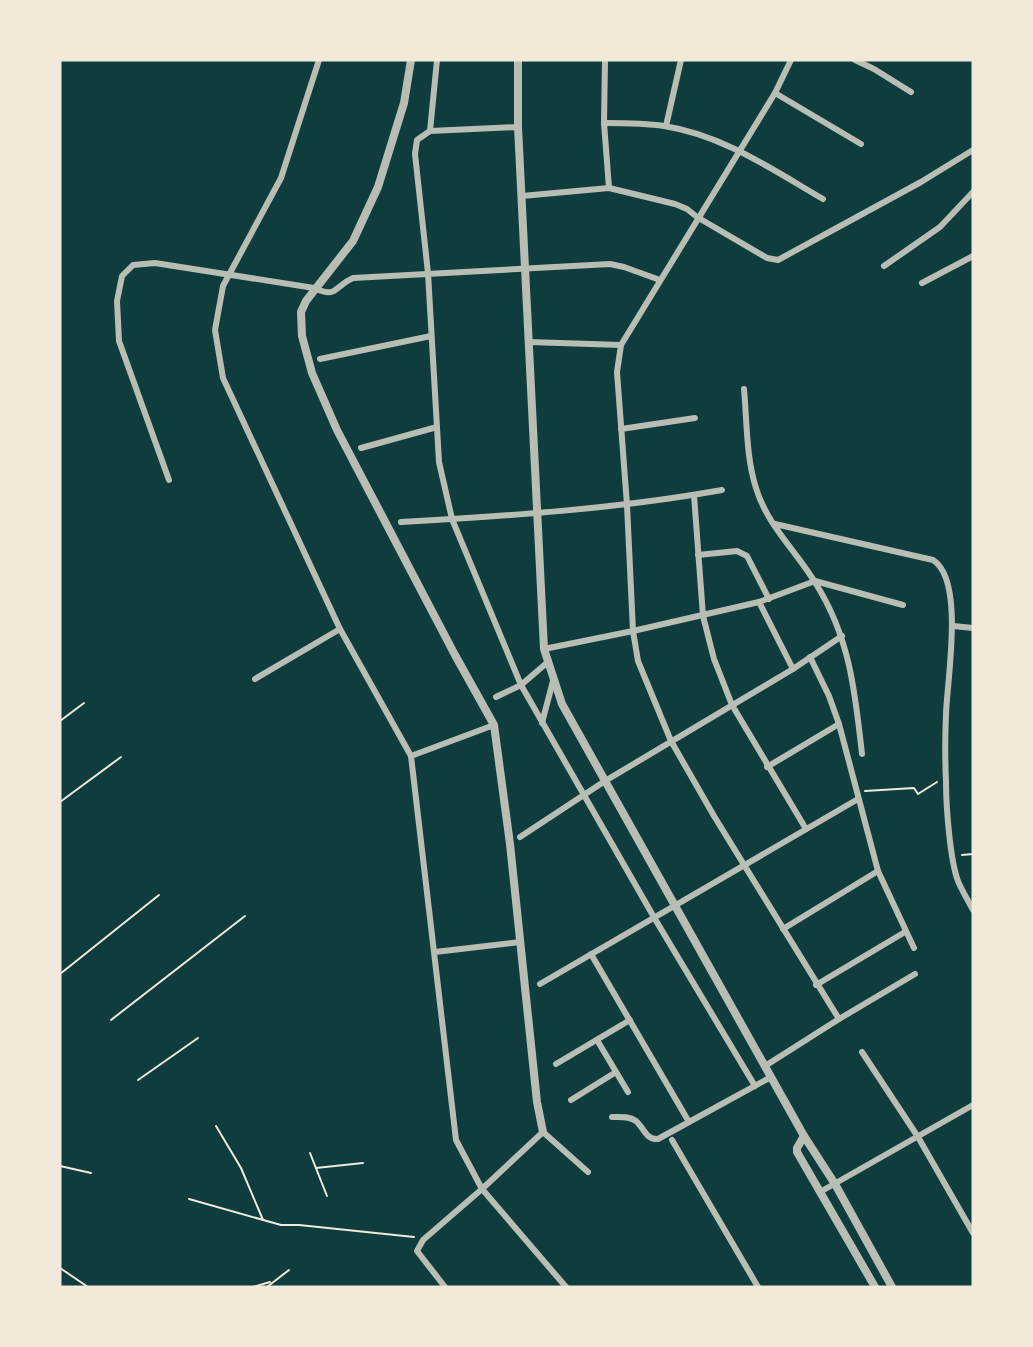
<svg xmlns="http://www.w3.org/2000/svg" width="1033" height="1347" font-family="Overpass,sans-serif">
<rect width="100%" height="100%" fill="#0f3d3e"/>
<g fill="none" stroke-linecap="round" stroke-linejoin="round">
<g stroke="#f1e9da" stroke-width="2">
<polyline points="60,721 84,703"/>
<polyline points="865,791 914,788 918,794 937,782"/>
<polyline points="60,802 121,757"/>
<polyline points="962,855 973,854"/>
<polyline points="60,974 159,895"/>
<polyline points="111,1020 245,916"/>
<polyline points="138,1080 198,1038"/>
<polyline points="216,1126 241,1168 263,1220"/>
<polyline points="310,1153 327,1196"/>
<polyline points="60,1166 91,1173"/>
<polyline points="316,1168 363,1163"/>
<polyline points="189,1199 281,1225 299,1225 414,1237"/>
<polyline points="60,1268 88,1287"/>
<polyline points="253,1287 270,1282"/>
<polyline points="267,1287 289,1270"/>
</g>
<g stroke="#b8beb3" stroke-width="6">
<polyline points="319,60 281,178 223,286 215,330 223,378 340,629 411,756 456,1140 482,1189 566,1287"/>
<polyline points="605,60 604,123 609,188"/>
<polyline points="791,60 775,93 621,345 617,372 627,505 633,631 638,661 671,741 714,816 839,1019"/>
<polyline points="855,60 874,69 911,92"/>
<polyline points="775,93 861,144"/>
<path d="M604 123C624 123 645 123 664 126 723 135 773 170 823 199"/>
<polyline points="666,126 681,60"/>
<polyline points="518,127 430,131 417,140 415,154 428,273 439,462 452,519 521,685 655,919 755,1086"/>
<polyline points="430,131 437,60"/>
<polyline points="522,196 609,188 675,204 687,209 697,217 767,258 778,260 921,182 973,150"/>
<polyline points="884,266 940,227 973,192"/>
<polyline points="922,283 973,256"/>
<polyline points="529,342 621,345"/>
<polyline points="320,359 431,336"/>
<path d="M744 389C747 421 746 457 756 488 767 525 797 552 816 584 850 638 855 692 862 754"/>
<polyline points="621,429 695,418"/>
<polyline points="361,448 437,427"/>
<path d="M169 480 119 341 117 301 122 276 133 265 155 263 314 288C338 299 334 286 353 278L610 264 624 267 660 280"/>
<polyline points="694,495 703,616 714,659 732,705 806,829"/>
<path d="M401 522C508 516 616 509 722 490"/>
<path d="M775 524 933 560C965 580 947 680 946 714 945 736 945 759 946 782 946 806 950 860 958 881 962 891 968 900 973 910"/>
<polyline points="698,555 737,551 747,556 769,599"/>
<polyline points="759,602 793,669"/>
<polyline points="953,626 973,628"/>
<polyline points="544,649 633,631 759,602 815,581 903,605"/>
<polyline points="810,657 829,696 839,724 878,871 914,948"/>
<polyline points="255,679 340,629"/>
<polyline points="496,697 521,685 549,661"/>
<polyline points="542,723 554,677"/>
<polyline points="411,756 494,725"/>
<polyline points="767,767 839,724"/>
<polyline points="520,837 605,781 793,669 842,636"/>
<polyline points="783,929 878,871"/>
<polyline points="435,952 520,942"/>
<polyline points="591,954 689,1122"/>
<polyline points="540,984 858,799"/>
<polyline points="816,985 905,932"/>
<polyline points="597,1040 628,1092"/>
<polyline points="862,1052 918,1137 973,1233"/>
<polyline points="556,1064 630,1020"/>
<polyline points="765,1066 839,1019 915,974"/>
<polyline points="571,1100 616,1072"/>
<path d="M612 1117C620 1117 629 1116 636 1121 644 1128 646 1140 658 1139L771 1077"/>
<polyline points="672,1140 758,1287"/>
<polyline points="820,1192 973,1105"/>
<polyline points="445,1287 417,1251 423,1240 482,1189 543,1132 588,1172"/>
</g>
<g stroke="#b8beb3" stroke-width="8">
<polyline points="411,60 404,103 378,187 353,241 306,301 301,312 302,336 312,373 337,430 455,655 494,725 510,844 537,1102 543,1132"/>
<polyline points="518,60 518,127 544,649 562,704 804,1136 835,1184 892,1287"/>
<polyline points="804,1136 797,1148 797,1152 875,1287"/>
</g>
</g>
<rect width="1033" height="1347" fill="none" stroke="#f1e9da" stroke-width="123"/>
</svg>
